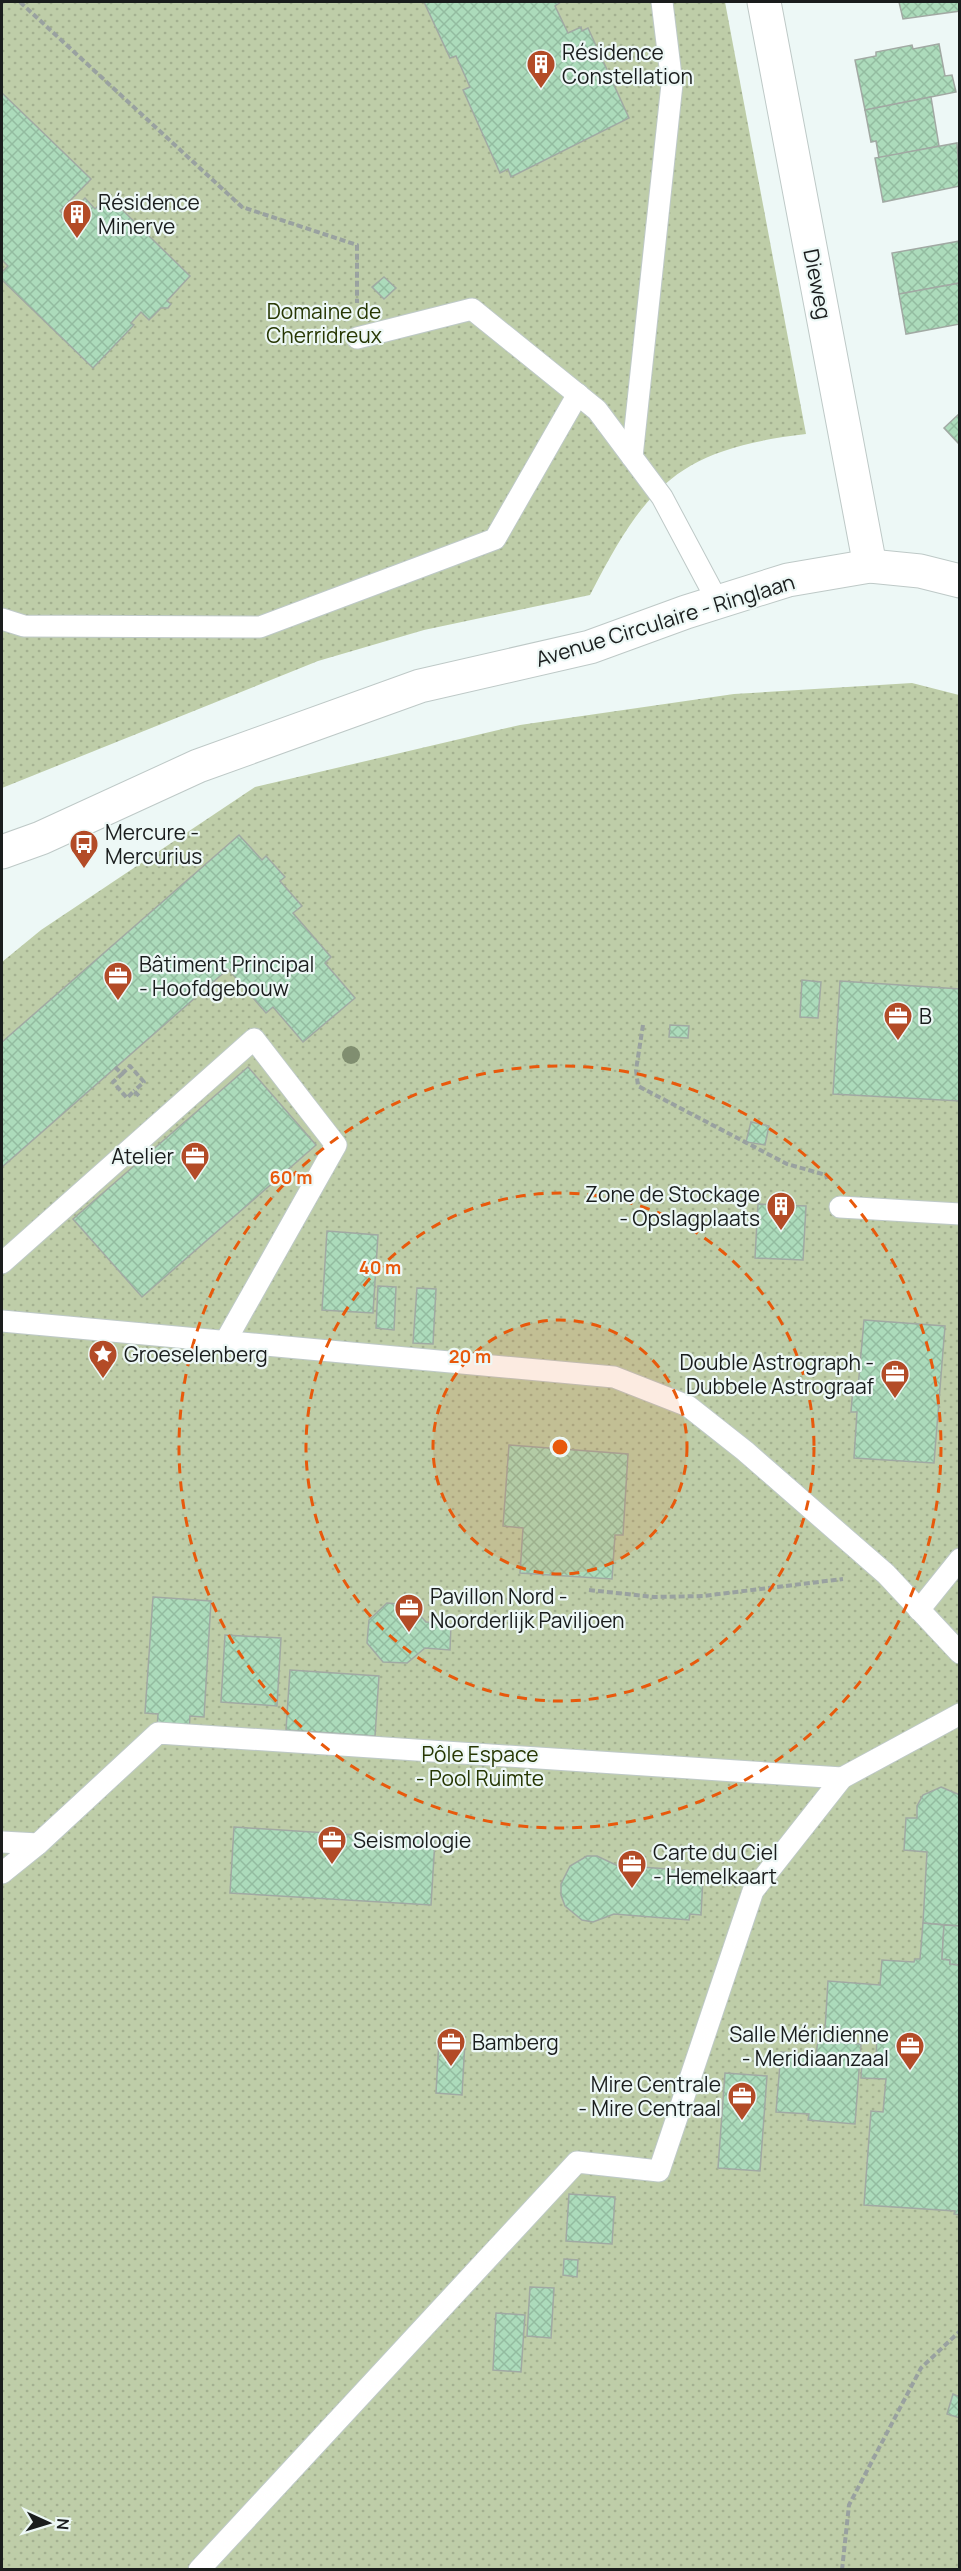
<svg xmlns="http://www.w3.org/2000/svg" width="961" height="2571" font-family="Manrope,sans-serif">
<defs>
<pattern id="park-dots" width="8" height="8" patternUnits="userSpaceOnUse" patternTransform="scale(1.5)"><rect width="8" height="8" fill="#becda8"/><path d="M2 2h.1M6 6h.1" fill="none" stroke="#a3b090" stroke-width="1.8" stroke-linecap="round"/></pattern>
<pattern id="building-cross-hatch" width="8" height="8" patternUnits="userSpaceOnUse" patternTransform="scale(1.5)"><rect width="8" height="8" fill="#acdbbb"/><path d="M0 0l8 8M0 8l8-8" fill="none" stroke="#93bca0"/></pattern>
</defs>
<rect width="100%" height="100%" fill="#edf8f6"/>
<g fill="url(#park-dots)">
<path d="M2 2H725L806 434C679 449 647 484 590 595L424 630 318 661 2 788Z"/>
<polygon points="912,683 959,695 959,2569 2,2570 2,962 41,930 255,787 520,725 734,694"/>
</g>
<g fill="url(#building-cross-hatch)" stroke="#a1a9a3" stroke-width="1.5">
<polygon points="424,2 561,2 555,6 568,33 581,27 582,31 588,28 629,118 511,177 508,169 500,173 463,90 470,87 456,56 450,58"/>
<polygon points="899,2 960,2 960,11 903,19"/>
<polygon points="939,44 945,76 952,75 956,92 865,110 855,60 876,56 876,52 912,45 913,49"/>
<polygon points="2,93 91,179 60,211 66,217 85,198 95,209 108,196 190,276 167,301 171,304 168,308 161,308 149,320 141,312 131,323 134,325 93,368 2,280 2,272 8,266 2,260"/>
<polygon points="931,97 939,146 879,158 876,141 871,142 865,110"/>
<polygon points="957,143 960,186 883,202 875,158"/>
<polygon points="960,241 960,283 899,294 892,253"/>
<polygon points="384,277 396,288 384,299 372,287"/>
<polygon points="960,283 960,324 906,334 899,294"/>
<polygon points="960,413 960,445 944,428"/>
<polygon points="239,835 262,860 266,856 285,877 280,881 302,906 293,913 331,957 325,963 355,998 303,1042 273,1007 266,1013 228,969 2,1167 2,1042"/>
<polygon points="802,980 821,982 818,1018 800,1017"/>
<polygon points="840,981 960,989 960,1101 833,1094"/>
<polygon points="670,1025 689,1026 688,1038 669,1037"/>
<polygon points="248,1067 316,1145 142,1297 73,1219"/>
<polygon points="751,1122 769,1126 765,1145 746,1142"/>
<polygon points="758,1204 806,1206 803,1260 755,1258"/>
<polygon points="327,1231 378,1235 373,1313 322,1310"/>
<polygon points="378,1286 396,1287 394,1330 376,1328"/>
<polygon points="417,1288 436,1289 433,1344 413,1343"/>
<polygon points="864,1320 945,1326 934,1463 854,1458 857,1412 851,1412 853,1387 858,1388"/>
<polygon points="509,1445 628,1454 623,1535 615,1535 612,1579 520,1573 523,1528 503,1526"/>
<polygon points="153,1597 211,1601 204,1717 190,1716 189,1731 157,1728 158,1714 145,1713"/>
<polygon points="387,1603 411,1605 426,1622 451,1624 450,1650 425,1648 407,1663 383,1662 367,1643 369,1620"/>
<polygon points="225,1635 281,1638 277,1706 221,1702"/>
<polygon points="290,1670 379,1676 375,1736 286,1730"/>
<polygon points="941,1787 960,1795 960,1926 923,1923 927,1852 904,1850 906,1818 917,1818 917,1806 923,1795"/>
<polygon points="234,1827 435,1840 431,1905 230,1893"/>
<polygon points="587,1856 597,1856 616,1865 693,1871 692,1876 703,1877 701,1915 690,1914 689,1920 614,1914 593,1922 582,1920 565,1906 561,1895 561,1884 570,1866"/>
<polygon points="923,1923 944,1925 942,1959 950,1960 950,1964 960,1965 960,2215 954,2214 955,2211 864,2205 871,2111 883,2112 886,2079 861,2078 862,2063 876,2064 877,2033 825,2029 828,1981 880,1985 882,1960 914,1962 915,1959 920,1959"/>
<polygon points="944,1925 960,1926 960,1965 950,1964 950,1960 942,1959"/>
<polygon points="439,2040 465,2041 462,2095 436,2093"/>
<polygon points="818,2040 861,2044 855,2124 808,2120 809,2114 776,2112 781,2052 816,2055"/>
<polygon points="725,2073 767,2076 760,2171 718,2168"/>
<polygon points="569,2194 615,2197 612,2244 566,2241"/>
<polygon points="564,2259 578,2260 577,2277 563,2275"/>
<polygon points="530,2287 554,2288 551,2338 527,2336"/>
<polygon points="496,2313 525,2315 521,2372 493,2370"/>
<polygon points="953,2394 960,2397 960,2418 947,2414"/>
</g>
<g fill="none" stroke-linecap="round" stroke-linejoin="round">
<g stroke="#bec9c7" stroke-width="23">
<g id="service">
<polyline points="357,338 472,309 597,410 662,497 718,602"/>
<polyline points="632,457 672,84 662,2"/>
<polyline points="2,619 24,626 260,627 495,539 578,394"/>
<polyline points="840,1207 960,1214"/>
<polyline points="2,1263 254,1039 336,1145 225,1342"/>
<polyline points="2,1321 614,1377 688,1406 745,1451 886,1574 960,1653"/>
<polyline points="919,1610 960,1559"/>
<polyline points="2,1842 38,1844 158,1733 842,1778"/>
<polyline points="2,1873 38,1844"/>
<polyline points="199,2570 577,2162 659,2171 753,1891 842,1778 960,1714"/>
</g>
</g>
<g stroke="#bec9c7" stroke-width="35">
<g id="tertiary">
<polyline points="764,2 870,566"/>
<polyline points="2,852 41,838 198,766 420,686 590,647 686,612 788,580 870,566 920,571 960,581"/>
</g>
</g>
<g stroke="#99a1a0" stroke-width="4" stroke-dasharray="6 3" stroke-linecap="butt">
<polyline points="20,2 242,207 357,245 357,303"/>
<polyline points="643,1025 636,1070 638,1086 787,1164 826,1175 827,1179"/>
<polyline points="115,1067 122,1074 113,1082 127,1098 134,1091 141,1098"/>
<polyline points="122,1074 130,1066 144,1082 134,1091"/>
<polyline points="589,1590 654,1597 703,1596 843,1579"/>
<polyline points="842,2570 849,2505 921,2368 960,2331"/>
</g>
<use href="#service" stroke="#fff" stroke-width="21"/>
<use href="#tertiary" stroke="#fff" stroke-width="33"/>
</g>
<circle fill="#808e70" cx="351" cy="1055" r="9"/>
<circle cx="560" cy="1447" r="127" fill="#e8590c" fill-opacity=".12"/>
<g fill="none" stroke="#e8590c" stroke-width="3" stroke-dasharray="10 8">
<circle cx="560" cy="1447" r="127"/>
<circle cx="560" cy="1447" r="254"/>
<circle cx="560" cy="1447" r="381"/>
</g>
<defs>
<g id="building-pin" transform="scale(1.5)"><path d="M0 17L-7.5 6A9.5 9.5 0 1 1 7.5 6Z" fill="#b34b27" stroke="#edf8f6"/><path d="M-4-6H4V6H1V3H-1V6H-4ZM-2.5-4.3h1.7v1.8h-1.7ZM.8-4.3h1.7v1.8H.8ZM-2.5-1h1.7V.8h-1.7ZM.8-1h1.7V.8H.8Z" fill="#fff"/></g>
<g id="bus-pin" transform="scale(1.5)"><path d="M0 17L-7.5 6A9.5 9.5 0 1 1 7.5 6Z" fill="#b34b27" stroke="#edf8f6"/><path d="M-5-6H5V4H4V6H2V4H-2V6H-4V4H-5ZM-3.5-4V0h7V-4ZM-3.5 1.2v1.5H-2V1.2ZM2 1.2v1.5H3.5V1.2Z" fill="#fff"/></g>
<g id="office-pin" transform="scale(1.5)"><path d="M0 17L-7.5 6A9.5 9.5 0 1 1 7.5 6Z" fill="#b34b27" stroke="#edf8f6"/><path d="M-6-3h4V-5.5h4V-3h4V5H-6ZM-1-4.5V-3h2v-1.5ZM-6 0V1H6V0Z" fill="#fff"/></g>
<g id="sight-pin" transform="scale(1.5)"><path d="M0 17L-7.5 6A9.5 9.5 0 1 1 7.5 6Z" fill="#b34b27" stroke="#edf8f6"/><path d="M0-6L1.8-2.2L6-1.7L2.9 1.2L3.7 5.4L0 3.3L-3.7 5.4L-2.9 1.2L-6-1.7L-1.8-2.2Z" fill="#fff"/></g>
</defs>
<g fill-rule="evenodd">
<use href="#building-pin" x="541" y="64"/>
<use href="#building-pin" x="77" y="214"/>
<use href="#bus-pin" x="84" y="844"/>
<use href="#office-pin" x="118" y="976"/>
<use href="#office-pin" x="898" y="1016"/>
<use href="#office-pin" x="195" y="1156"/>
<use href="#building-pin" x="781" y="1206"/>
<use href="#sight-pin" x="103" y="1354"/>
<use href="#office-pin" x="895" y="1374"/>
<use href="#office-pin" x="409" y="1608"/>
<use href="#office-pin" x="332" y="1840"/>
<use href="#office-pin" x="632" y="1864"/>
<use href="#office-pin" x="451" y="2042"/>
<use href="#office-pin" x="910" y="2046"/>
<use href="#office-pin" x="742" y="2096"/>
</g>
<g text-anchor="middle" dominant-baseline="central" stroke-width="4.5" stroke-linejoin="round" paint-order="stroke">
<g font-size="21" fill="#1a1d1d" stroke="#edf8f6" text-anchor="start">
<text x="562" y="52">Résidence<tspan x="562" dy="24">Constellation</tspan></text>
<text x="98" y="202">Résidence<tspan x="98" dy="24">Minerve</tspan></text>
<text x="105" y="832">Mercure -<tspan x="105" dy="24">Mercurius</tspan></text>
<text x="139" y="964">Bâtiment Principal<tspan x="139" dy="24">- Hoofdgebouw</tspan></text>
<text x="919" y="1016">B</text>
<text x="174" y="1156" text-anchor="end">Atelier</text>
<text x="760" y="1194" text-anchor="end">Zone de Stockage<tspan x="760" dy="24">- Opslagplaats</tspan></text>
<text x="124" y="1354">Groeselenberg</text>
<text x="874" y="1362" text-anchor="end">Double Astrograph -<tspan x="874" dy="24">Dubbele Astrograaf</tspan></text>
<text x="430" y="1596">Pavillon Nord -<tspan x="430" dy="24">Noorderlijk Paviljoen</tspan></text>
<text x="353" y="1840">Seismologie</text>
<text x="653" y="1852">Carte du Ciel<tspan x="653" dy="24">- Hemelkaart</tspan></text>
<text x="889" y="2034" text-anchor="end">Salle Méridienne<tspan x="889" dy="24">- Meridiaanzaal</tspan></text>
<text x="472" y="2042">Bamberg</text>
<text x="721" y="2084" text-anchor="end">Mire Centrale<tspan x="721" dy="24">- Mire Centraal</tspan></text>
</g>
<g font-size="21" fill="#1a1d1d" stroke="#edf8f6">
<text transform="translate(818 284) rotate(79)">Dieweg</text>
<text transform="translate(665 620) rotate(-17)">Avenue Circulaire - Ringlaan</text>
</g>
<g font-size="21" fill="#273703" stroke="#edf8f6">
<text x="324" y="311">Domaine de<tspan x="324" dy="24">Cherridreux</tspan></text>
<text x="480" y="1754">Pôle Espace<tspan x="480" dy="24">- Pool Ruimte</tspan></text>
</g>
</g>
<circle cx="560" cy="1447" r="9" fill="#e8590c" stroke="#edf8f6" stroke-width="3"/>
<g font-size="18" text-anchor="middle" font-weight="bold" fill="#e8590c" stroke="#edf8f6" stroke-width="4.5" stroke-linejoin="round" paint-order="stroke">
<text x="291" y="1184">60 m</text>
<text x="380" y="1274">40 m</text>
<text x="470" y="1363">20 m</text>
</g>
<rect width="961" height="2571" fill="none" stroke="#1a1d1d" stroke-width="6"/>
<g transform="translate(48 2523) rotate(94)" stroke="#edf8f6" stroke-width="4.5" paint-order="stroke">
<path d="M0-4.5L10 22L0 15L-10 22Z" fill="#1a1d1d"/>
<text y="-9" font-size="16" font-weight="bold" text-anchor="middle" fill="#1a1d1d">N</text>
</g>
</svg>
